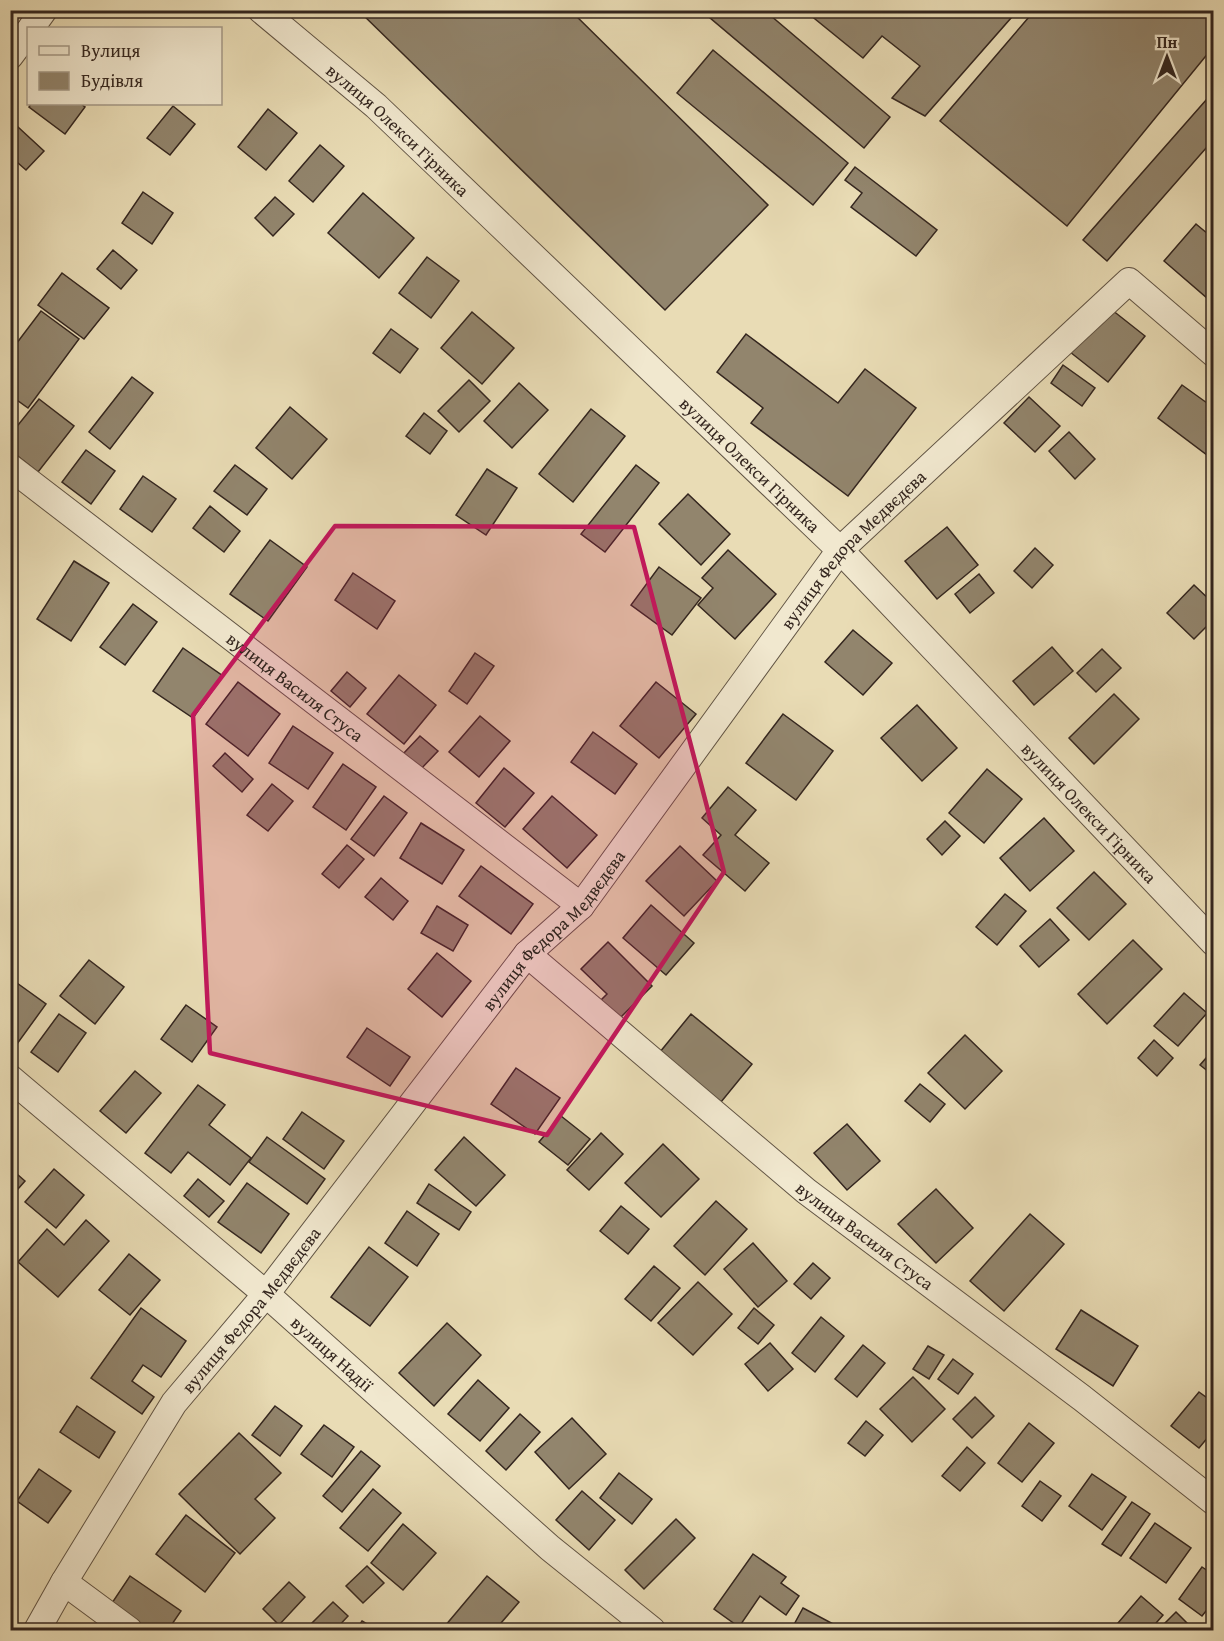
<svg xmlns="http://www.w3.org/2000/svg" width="1224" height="1641" font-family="'Gentium Book Plus',serif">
<rect width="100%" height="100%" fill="#e9dcb5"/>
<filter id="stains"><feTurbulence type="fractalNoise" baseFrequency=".00333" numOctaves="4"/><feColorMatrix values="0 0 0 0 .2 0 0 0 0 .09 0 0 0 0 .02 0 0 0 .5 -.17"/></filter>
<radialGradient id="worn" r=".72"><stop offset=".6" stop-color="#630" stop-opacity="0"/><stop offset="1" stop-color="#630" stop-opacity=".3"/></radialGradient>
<g fill="#92856d" stroke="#34261f" stroke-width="1.5">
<polygon points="358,10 570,10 768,205 665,310"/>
<polygon points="714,10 764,10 890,117 864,148 709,17"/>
<polygon points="804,10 1018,10 925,116 892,98 920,66 882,36 863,58"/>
<polygon points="1035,10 1214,10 1214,46 1067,226 940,121"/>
<polygon points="713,50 848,163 813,205 677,93"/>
<polygon points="1214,91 1214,139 1107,261 1083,240"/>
<polygon points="31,104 81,104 85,107 65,134 29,107"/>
<polygon points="173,106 195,124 170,155 147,138"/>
<polygon points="268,109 297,133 266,170 238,147"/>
<polygon points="18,127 44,151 26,170 10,156 10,135"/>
<polygon points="320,145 344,166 313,202 289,181"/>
<polygon points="855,167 937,230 916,256 851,207 862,193 845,180"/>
<polygon points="143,192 173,213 152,244 122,223"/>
<polygon points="363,193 414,238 379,278 328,233"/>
<polygon points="275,197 294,214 273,236 255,218"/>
<polygon points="1196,224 1214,239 1214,304 1164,261"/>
<polygon points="113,250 137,270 121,289 97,269"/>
<polygon points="427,257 459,281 431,318 399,293"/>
<polygon points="62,273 109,308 84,339 38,305"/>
<polygon points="1107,306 1145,336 1108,382 1070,352"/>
<polygon points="41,311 79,339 28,408 10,395 10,352"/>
<polygon points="472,312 514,348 482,384 441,348"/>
<polygon points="391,329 418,349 400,373 373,353"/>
<polygon points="746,334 838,403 865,369 916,408 848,496 751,423 763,408 717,372"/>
<polygon points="1063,365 1095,388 1082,406 1051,383"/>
<polygon points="132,377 153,393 110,449 89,432"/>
<polygon points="469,380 490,401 459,432 438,411"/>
<polygon points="519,383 548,410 512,448 484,421"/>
<polygon points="1182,385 1214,408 1211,458 1158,418"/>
<polygon points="1029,397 1060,426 1035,452 1004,423"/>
<polygon points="39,399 74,426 38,472 10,450 10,435"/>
<polygon points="290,407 327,439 292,479 256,448"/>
<polygon points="591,409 625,436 573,502 539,474"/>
<polygon points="424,413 447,431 430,454 406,436"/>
<polygon points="1069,432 1095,459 1075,479 1049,451"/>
<polygon points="86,450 115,471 91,504 62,482"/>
<polygon points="235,465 267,489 247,515 214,491"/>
<polygon points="636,465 659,483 605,552 581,534"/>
<polygon points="487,469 517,488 486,535 456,515"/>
<polygon points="143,476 176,499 152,532 120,509"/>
<polygon points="688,494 730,534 701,565 659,524"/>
<polygon points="210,506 240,531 224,552 193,528"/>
<polygon points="947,527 978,565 937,599 905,561"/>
<polygon points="270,540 307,567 268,621 230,594"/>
<polygon points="1035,548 1053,565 1032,588 1014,571"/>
<polygon points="728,550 776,594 735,639 698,605 713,588 702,578"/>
<polygon points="74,561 109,583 71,641 37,619"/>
<polygon points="659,567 701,598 672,635 631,605"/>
<polygon points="353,573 395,601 377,629 335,600"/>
<polygon points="979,574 994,593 970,613 955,594"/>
<polygon points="1194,585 1214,604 1214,619 1194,639 1167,613"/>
<polygon points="133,604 157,622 125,665 100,647"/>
<polygon points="853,630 892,663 863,695 825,662"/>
<polygon points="1052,647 1073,671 1034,705 1013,681"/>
<polygon points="183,648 223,676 193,718 153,691"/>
<polygon points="1102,649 1121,668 1096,692 1077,673"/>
<polygon points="475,653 494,666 467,704 449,691"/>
<polygon points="347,672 366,688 350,707 331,691"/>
<polygon points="399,675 436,705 404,744 367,714"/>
<polygon points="238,682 280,714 248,756 206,724"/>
<polygon points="656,682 696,714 659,758 620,726"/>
<polygon points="1114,694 1139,719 1094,764 1069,738"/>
<polygon points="917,705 957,748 922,781 881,738"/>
<polygon points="783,714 833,751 796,800 746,763"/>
<polygon points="480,716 510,741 479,777 449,752"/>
<polygon points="293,726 333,753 308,789 269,763"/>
<polygon points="593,732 637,764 615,794 571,762"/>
<polygon points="420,736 438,751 420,770 403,754"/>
<polygon points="225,753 253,779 242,792 213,766"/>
<polygon points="343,764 376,787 346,830 313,807"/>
<polygon points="504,768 534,793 505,827 476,803"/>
<polygon points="987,769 1022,799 984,843 949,813"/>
<polygon points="272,784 293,801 268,831 247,815"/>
<polygon points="728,787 756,810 735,835 769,863 745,891 703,855 721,835 702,818"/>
<polygon points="384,796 407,813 374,856 351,839"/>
<polygon points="552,796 597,835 567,868 523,829"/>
<polygon points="1044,818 1074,851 1030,891 1000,858"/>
<polygon points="945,821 960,836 942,855 927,839"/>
<polygon points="421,823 464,850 442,884 400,858"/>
<polygon points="347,845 364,859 339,888 322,874"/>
<polygon points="680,846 717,881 684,916 646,881"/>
<polygon points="481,866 533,904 511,934 459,896"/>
<polygon points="1094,872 1126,904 1089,940 1057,908"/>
<polygon points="381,878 408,901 393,920 365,897"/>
<polygon points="1005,894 1026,911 997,945 976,927"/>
<polygon points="651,905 694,943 666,975 623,938"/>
<polygon points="437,906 468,925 453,951 421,933"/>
<polygon points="1050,919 1069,940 1039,967 1020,946"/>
<polygon points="1133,940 1162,969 1107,1024 1078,994"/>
<polygon points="608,942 652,986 617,1021 598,1003 607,994 581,969"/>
<polygon points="437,953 471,981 442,1017 408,989"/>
<polygon points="89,960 124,987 95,1024 60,996"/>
<polygon points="10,978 46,1004 17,1044 10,1039"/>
<polygon points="1184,993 1207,1013 1178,1046 1154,1026"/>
<polygon points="186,1005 217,1027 192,1062 161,1039"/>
<polygon points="59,1014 86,1033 58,1072 31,1052"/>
<polygon points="691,1014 752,1064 721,1102 660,1052"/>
<polygon points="367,1028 410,1057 390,1086 347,1057"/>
<polygon points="965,1035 1002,1071 965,1109 928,1073"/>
<polygon points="1154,1040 1173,1058 1157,1076 1138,1058"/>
<polygon points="1214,1049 1214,1076 1200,1065"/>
<polygon points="516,1068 560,1098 535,1134 491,1104"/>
<polygon points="135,1071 161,1093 126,1133 100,1111"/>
<polygon points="920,1084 945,1104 930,1122 905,1101"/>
<polygon points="198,1085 225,1105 209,1125 251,1158 230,1185 188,1152 171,1173 145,1153"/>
<polygon points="302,1112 344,1141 324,1169 283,1139"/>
<polygon points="561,1116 590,1139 568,1165 539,1142"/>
<polygon points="847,1124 880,1161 847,1190 814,1153"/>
<polygon points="601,1133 623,1154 589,1190 567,1170"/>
<polygon points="267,1137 325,1179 307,1204 249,1162"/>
<polygon points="464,1137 505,1175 476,1206 435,1170"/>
<polygon points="663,1144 699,1179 661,1217 625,1183"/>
<polygon points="10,1168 25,1181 10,1198"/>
<polygon points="54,1169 84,1195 56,1228 25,1202"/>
<polygon points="198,1179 224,1201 209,1217 184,1196"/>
<polygon points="247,1183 289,1214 261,1253 218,1222"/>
<polygon points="429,1184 471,1212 459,1230 417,1203"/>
<polygon points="936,1189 973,1228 936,1263 898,1224"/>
<polygon points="716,1201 747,1229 705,1275 674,1246"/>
<polygon points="621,1206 649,1229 628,1254 600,1231"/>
<polygon points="407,1211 439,1234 417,1266 385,1243"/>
<polygon points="1030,1214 1064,1244 1004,1311 970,1281"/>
<polygon points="86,1220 109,1241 58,1297 18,1262 47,1229 64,1245"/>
<polygon points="753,1243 787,1281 758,1307 724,1269"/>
<polygon points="369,1247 408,1277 370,1326 331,1297"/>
<polygon points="129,1254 160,1280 130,1315 99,1290"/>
<polygon points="813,1263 830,1278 811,1299 794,1284"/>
<polygon points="654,1266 680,1288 651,1321 625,1299"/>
<polygon points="698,1282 732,1314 693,1355 658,1323"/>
<polygon points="141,1308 186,1341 161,1377 143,1365 132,1381 154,1397 142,1414 91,1378"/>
<polygon points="754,1308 774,1325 758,1344 738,1328"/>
<polygon points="1081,1310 1138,1346 1113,1386 1056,1349"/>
<polygon points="821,1317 844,1336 815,1372 792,1353"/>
<polygon points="447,1323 481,1355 434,1406 399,1373"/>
<polygon points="770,1343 793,1369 768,1391 745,1364"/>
<polygon points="863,1345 885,1363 857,1397 835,1379"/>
<polygon points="928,1346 944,1355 929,1379 913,1369"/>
<polygon points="953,1359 973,1374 958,1394 938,1379"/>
<polygon points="913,1377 945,1409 912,1442 880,1409"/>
<polygon points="478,1380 509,1408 480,1441 448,1414"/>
<polygon points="1199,1392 1214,1403 1214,1430 1199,1448 1171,1426"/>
<polygon points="975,1397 994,1416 972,1438 953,1419"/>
<polygon points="77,1406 115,1432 99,1458 60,1432"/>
<polygon points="275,1406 302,1426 280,1456 252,1435"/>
<polygon points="520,1414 540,1432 506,1470 486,1451"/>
<polygon points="572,1418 606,1454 569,1489 535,1452"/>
<polygon points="866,1421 883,1435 865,1456 848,1443"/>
<polygon points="1029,1423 1054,1443 1022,1482 998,1463"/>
<polygon points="324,1425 354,1447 332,1477 301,1454"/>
<polygon points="239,1433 281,1473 255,1499 275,1518 240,1554 179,1494"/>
<polygon points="967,1447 985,1463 960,1491 942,1476"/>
<polygon points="361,1451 380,1466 342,1512 323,1496"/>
<polygon points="39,1469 71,1491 48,1523 17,1501"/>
<polygon points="619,1473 652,1499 632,1524 600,1498"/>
<polygon points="1092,1474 1126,1497 1102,1530 1069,1506"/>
<polygon points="1040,1481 1061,1496 1042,1521 1022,1506"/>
<polygon points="373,1489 401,1513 368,1551 340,1528"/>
<polygon points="582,1491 615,1520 589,1550 556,1520"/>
<polygon points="1132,1502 1150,1514 1121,1556 1102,1544"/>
<polygon points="186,1515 235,1553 205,1592 156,1554"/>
<polygon points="676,1519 695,1538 644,1589 625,1570"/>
<polygon points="1155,1523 1191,1548 1166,1583 1130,1558"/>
<polygon points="403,1524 436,1553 403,1590 371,1563"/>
<polygon points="753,1554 786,1577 781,1583 799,1596 786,1615 760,1596 739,1627 714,1609"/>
<polygon points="367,1566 384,1583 363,1603 346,1586"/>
<polygon points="1202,1567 1214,1575 1214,1601 1202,1616 1179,1599"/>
<polygon points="130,1576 181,1611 168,1630 146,1630 110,1606"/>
<polygon points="487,1576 519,1602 495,1630 450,1630 445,1626"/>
<polygon points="289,1582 305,1597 279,1625 263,1609"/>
<polygon points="1141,1596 1163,1615 1150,1630 1112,1630"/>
<polygon points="333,1602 348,1616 335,1630 318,1630 311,1624"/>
<polygon points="803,1608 837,1626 834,1630 791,1630"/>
<polygon points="1176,1612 1192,1628 1190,1630 1158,1630"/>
<polygon points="362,1621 377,1630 356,1630"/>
</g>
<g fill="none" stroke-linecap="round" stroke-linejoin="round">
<g stroke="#615444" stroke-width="28">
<g id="minor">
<path id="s1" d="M261 10 376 106 840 550 1214 943"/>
<polyline points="31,28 44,10"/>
<polyline points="10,56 28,32"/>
<path id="s2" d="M10 467 581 906"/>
<path id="s3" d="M527 954 806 1191 1082 1398 1214 1502"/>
<path id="s4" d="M10 1078 266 1294 550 1548 652 1630"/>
<polyline points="64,1582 129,1630"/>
<path id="s5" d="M37 1630 64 1582 174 1403 266 1294 527 954 581 906 840 550 1129 281 1214 354"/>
</g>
</g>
<use href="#minor" stroke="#f1e8cf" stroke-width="26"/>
</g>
<path fill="#c2185b" fill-opacity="0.2" stroke="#c2185b" stroke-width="4.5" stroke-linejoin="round" d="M335 526 634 527 724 872 547 1135 210 1053 193 715Z"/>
<g text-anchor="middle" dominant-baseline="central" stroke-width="5" stroke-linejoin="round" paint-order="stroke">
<g font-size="18" fill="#34261f" stroke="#f1e8cf">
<text stroke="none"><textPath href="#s1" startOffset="182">вулиця Олекси Гірника</textPath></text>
<text stroke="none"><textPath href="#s1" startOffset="668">вулиця Олекси Гірника</textPath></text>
<text stroke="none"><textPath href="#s5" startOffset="1358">вулиця Федора Медвєдєва</textPath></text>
<text stroke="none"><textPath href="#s2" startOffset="360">вулиця Василя Стуса</textPath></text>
<text stroke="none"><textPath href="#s1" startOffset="1154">вулиця Олекси Гірника</textPath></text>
<text stroke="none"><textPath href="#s5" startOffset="872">вулиця Федора Медвєдєва</textPath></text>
<text stroke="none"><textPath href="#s3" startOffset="440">вулиця Василя Стуса</textPath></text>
<text stroke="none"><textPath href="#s5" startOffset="386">вулиця Федора Медвєдєва</textPath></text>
<text stroke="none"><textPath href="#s4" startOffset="424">вулиця Надії</textPath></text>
</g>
</g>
<rect width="1224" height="1641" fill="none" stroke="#e9dcb5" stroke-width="36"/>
<rect x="12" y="12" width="1200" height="1617" fill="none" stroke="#34261f" stroke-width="3"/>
<rect x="18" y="18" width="1188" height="1605" fill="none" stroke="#34261f" stroke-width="1.5"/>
<rect x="27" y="27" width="195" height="78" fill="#f1e8cf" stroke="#a59a89" stroke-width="1.5"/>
<rect x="39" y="46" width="30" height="9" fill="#f1e8cf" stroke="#a59a89" stroke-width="1.5"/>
<text x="81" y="57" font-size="18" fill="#34261f">Вулиця</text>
<rect x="39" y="72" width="30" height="18" fill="#92856d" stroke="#a59a89" stroke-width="1.5"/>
<text x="81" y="87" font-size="18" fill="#34261f">Будівля</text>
<g transform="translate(1167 57)" stroke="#f1e8cf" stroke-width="4.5" paint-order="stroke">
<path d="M0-4.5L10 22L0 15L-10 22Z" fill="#34261f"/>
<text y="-9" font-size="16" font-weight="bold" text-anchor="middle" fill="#34261f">Пн</text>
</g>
<rect width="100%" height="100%" filter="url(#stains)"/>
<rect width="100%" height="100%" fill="url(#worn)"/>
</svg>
